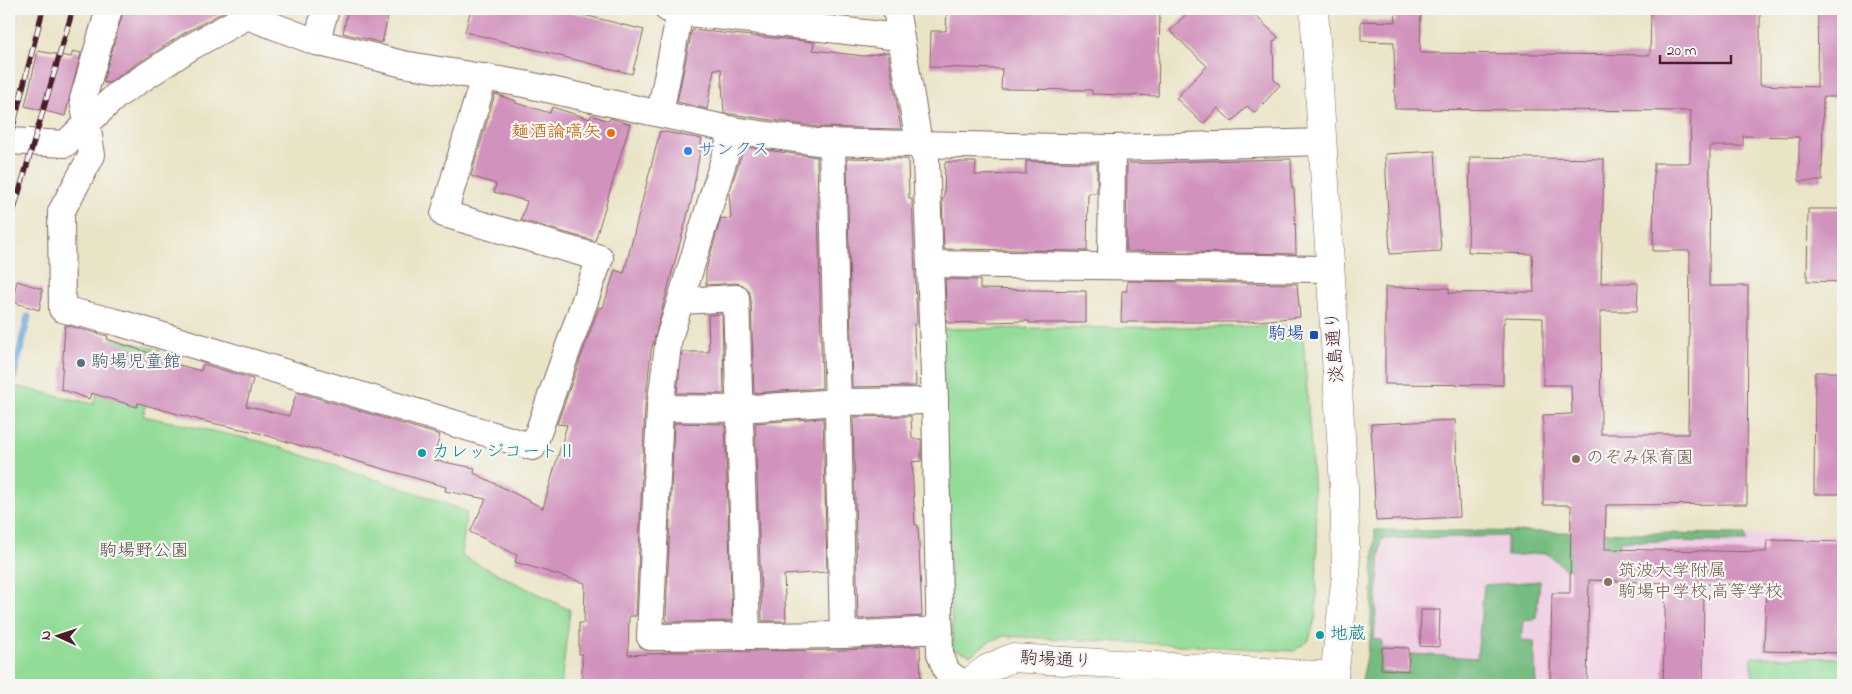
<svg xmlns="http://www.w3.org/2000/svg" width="1852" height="694" font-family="'Indie Flower','Klee One',sans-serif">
<rect width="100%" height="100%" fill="#f6f6f2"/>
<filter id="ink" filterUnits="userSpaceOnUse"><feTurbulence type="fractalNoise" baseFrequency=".02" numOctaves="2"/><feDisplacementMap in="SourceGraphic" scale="10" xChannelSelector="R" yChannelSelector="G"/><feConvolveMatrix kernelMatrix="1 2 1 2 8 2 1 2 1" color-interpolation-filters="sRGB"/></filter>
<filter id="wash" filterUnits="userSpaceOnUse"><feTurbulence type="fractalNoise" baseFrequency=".0096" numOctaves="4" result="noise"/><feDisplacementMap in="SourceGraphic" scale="20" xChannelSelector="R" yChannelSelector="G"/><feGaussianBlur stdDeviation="1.12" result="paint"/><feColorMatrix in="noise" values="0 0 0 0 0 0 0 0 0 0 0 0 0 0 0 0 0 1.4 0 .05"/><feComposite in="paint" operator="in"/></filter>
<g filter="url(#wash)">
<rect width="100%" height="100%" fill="#eae4c7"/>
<g fill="#f0d0e4">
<polygon points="9,9 22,9 9,54"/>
<polygon points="1375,530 1843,535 1843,685 1361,685 1370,640"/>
</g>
<g fill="#92dc97" stroke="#6e7e61">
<polygon points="1301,326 1304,348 1317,538 1316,616 1309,640 1294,651 1004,636 988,642 971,655 953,649 940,329"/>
<polygon points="112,338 160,350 143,416 263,442 425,496 466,512 462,556 570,610 561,685 9,685 9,385 94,404"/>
<polygon points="1752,657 1843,658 1843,685 1752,684"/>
</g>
<polygon fill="#75bc80" stroke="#606e56" points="1375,530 1745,534 1746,542 1620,541 1617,568 1566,569 1546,553 1507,556 1507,536 1381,539 1374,639 1382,640 1381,672 1410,673 1411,654 1477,658 1484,585 1540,581 1536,619 1523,620 1521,640 1534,641 1536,685 1361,685 1370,640"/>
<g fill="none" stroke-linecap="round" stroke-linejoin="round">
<polyline stroke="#71a9e0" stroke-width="7" points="9,396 28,317"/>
</g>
<g id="blocks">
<g fill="#d193bd">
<polygon points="124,9 225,9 225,11 181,35 108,83 103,82"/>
<polygon points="348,9 372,9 389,12 382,43 343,33"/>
<polygon points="471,9 560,9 644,30 632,74 465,32"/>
<polygon points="792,9 818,9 817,13"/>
<polygon points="947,9 1160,9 1158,96 1092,94 1092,90 1001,89 1002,69 930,67 931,31 946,31"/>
<polygon points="1191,9 1248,9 1278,37 1273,42 1274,80 1280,85 1255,113 1247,106 1232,122 1218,108 1203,124 1176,98 1207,66 1170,31"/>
<polygon points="1395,9 1421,9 1420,53 1650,55 1651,9 1760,9 1760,85 1817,87 1818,9 1843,9 1843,97 1823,97 1822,181 1799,181 1799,137 1743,136 1743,146 1710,146 1709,286 1748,286 1747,504 1606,505 1605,549 1766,552 1767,540 1843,542 1843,653 1764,651 1766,585 1704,584 1703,685 1663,685 1666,583 1589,580 1587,685 1550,685 1552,593 1570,593 1571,505 1543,505 1543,415 1572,414 1571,385 1543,385 1543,318 1505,317 1505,323 1503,323 1503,385 1385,384 1385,287 1449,288 1449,293 1534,292 1532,254 1468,252 1470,157 1604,159 1601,283 1638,283 1637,311 1600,311 1601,434 1688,434 1690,251 1653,251 1654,163 1690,163 1691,111 1395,109 1394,42 1361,41 1361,21 1396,22"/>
<polygon points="692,30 814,42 813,50 864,56 888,52 901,129 818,127 724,113 721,69 714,69 707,109 677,102"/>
<polygon points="38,51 71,57 73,51 81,53 65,116 25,106"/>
<polygon points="495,94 516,101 516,103 550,113 552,107 590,119 591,115 609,121 610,118 630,124 595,241 521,220 527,201 494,192 496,184 471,176"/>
<polygon points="660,131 702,139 692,198 651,351 645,407 636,616 629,616 628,655 668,653 668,652 843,650 920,646 921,685 582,685 582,654 579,654 579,623 584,623 585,583 515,562 517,555 470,532 486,499 445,491 446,487 308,447 308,448 255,432 207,422 138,403 137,407 91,393 89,399 61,389 65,325 108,336 107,339 152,354 151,357 201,371 203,364 253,379 246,406 289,416 297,392 440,435 433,460 475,468 474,473 543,508 567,425 557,424 599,307 603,308 615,270 624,273"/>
<polygon points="744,147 817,157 822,388 754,393 751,298 749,290 743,285 736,283 706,285 706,270 721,218 731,219 729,193"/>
<polygon points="1435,151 1441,251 1390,254 1385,154"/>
<polygon points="847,158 908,159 909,199 912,199 917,324 914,324 916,386 852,387"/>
<polygon points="1291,159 1292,188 1294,188 1295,208 1296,254 1126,251 1127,163 1160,163 1198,161"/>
<polygon points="1026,161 1097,163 1097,193 1088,193 1087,251 944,249 942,199 944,199 945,162 976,162 975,175 1026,174"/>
<polygon points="1808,209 1843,209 1843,282 1807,281"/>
<polygon points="945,279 980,280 980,289 1086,291 1086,323 1029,323 1029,321 947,323"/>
<polygon points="17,281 42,289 42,296 39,310 12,302"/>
<polygon points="1127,281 1297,284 1300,317 1248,322 1121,322 1122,291 1127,291"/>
<polygon points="722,314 724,394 677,393 682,352 709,352 708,315"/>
<polygon points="1815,372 1843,372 1843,494 1814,494"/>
<polygon points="911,416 912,439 921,439 921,461 912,462 915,525 918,525 922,616 858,619 853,417"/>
<polygon points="823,418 827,572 784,575 786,621 762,621 755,423"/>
<polygon points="1455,420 1460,517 1376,521 1371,424"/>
<polygon points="674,423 725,424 732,621 667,622 666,617"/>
<polygon points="1421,610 1440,610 1439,647 1420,646"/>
<polygon points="1382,647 1409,648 1408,671 1381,669"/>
</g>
</g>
</g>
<g filter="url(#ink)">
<use href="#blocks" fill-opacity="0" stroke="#826462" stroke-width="1"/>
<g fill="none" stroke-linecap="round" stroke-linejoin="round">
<g stroke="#826462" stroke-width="28">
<g id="street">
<polyline points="109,9 83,99 92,155 61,212 62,309 120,323 533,447 600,258 444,214 484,77"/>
<polyline points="240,9 247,16 316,42 403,64 524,84 733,130 817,142 1112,148 1322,142"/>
<polyline points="668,9 680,12 899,37"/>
<polyline points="896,9 919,143 926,159 935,401 940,654 947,672 965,685"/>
<polyline points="316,42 326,9"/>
<polyline points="660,113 680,12"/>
<polyline points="733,130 669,338 660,408 650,637 843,635 940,630"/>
<polyline points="9,141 65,144 117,95 189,48 247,16"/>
<polyline points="832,143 843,635"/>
<polyline points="930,264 1331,269"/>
<polyline points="1111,265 1112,148"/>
<polyline points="681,301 736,298 747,636"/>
<polyline points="660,408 740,409 838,402 935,401"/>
</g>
</g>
<g stroke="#826462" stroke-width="29">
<g id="secondary">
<polyline points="1314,9 1344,485 1346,575 1333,685"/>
<polyline points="966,685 987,669 1011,658 1334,676"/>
</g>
</g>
<use href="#street" stroke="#fff" stroke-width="26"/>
<use href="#secondary" stroke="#fff" stroke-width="28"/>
<g stroke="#4a1f2b" stroke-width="5.5">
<g id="rail">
<polyline points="9,142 43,9"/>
<polyline points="9,226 73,9"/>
</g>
</g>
<use href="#rail" stroke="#f6f6f2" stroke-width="4" stroke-dasharray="11" stroke-linecap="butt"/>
</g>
</g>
<circle fill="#e8710a" stroke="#f6f6f2" stroke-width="2" cx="611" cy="133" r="5"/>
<circle fill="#3f7fe0" stroke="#f6f6f2" stroke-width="2" cx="688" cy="151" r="5"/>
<rect fill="#1a4fb4" stroke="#f6f6f2" stroke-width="2" x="1309" y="330" width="10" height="10" rx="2.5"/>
<circle fill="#5c6f8a" stroke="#f6f6f2" stroke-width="2" cx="81" cy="363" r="5"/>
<g fill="#0f9aa8" stroke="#f6f6f2" stroke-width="2">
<circle cx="422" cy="453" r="5"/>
<circle cx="1320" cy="635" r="5"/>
</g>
<g fill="#8d6e63" stroke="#f6f6f2" stroke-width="2">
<circle cx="1576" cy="459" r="5"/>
<circle cx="1608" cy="582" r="5"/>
</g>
<g text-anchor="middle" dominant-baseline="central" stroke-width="4.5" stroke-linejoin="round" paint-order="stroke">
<g font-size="18" fill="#c56008" stroke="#f6f6f2" text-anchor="end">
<text x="601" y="133">麺酒論嚆矢</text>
</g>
<g font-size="18" fill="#366cbe" stroke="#f6f6f2" text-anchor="start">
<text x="698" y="151">サンクス</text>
</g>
<g font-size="18" fill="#164399" stroke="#f6f6f2" text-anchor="end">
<text x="1304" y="335">駒場</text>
</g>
<g font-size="18" fill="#4a1f2b" stroke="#f6f6f2">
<text transform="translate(1336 347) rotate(-94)">淡島通り</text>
<text transform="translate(1056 661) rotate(3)">駒場通り</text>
</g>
<g font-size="18" fill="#4e5e75" stroke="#f6f6f2" text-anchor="start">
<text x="91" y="363">駒場児童館</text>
</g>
<g font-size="18" fill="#0d838f" stroke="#f6f6f2" text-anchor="start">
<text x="432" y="453">カレッジコートⅡ</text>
<text x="1330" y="635">地蔵</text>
</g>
<g font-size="18" fill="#785e54" stroke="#f6f6f2" text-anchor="start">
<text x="1586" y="459">のぞみ保育園</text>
<text x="1618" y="572">筑波大学附属<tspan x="1618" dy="21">駒場中学校,高等学校</tspan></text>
</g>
<g font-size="18" fill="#5c4e46" stroke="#f6f6f2">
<text x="144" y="552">駒場野公園</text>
</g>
</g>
<rect width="1852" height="694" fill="none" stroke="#f6f6f2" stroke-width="30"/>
<g transform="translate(58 636) rotate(273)" stroke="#f6f6f2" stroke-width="4" paint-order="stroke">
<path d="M0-4L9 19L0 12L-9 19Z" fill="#4a1f2b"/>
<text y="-8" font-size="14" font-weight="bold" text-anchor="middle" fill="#4a1f2b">N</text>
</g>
<path d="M1660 55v8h71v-8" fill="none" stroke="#4a1f2b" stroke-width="2.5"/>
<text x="1667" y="55" font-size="15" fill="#4a1f2b" stroke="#f6f6f2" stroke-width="4" paint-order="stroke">20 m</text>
</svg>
